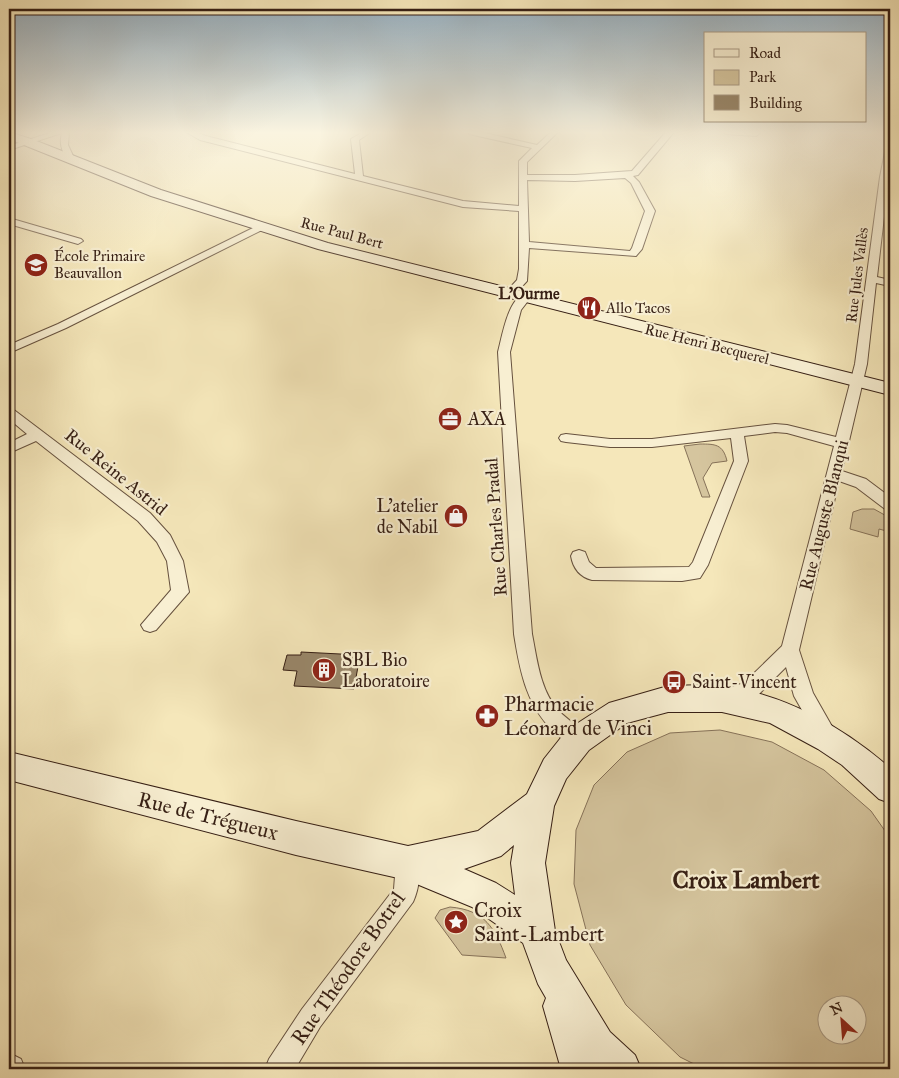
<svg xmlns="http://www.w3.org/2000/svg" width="899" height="1078" font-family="'IM FELL Great Primer',serif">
<rect width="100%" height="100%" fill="#f5e7ba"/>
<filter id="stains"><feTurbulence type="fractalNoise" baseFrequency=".004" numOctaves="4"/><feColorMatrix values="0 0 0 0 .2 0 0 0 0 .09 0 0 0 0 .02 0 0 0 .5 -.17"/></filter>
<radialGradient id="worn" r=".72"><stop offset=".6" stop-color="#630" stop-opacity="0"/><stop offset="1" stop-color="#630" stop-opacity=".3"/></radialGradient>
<g fill="#d5c59e" stroke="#867259" fill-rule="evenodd">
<path d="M700 444C715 444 723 444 727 461L712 463 703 478 710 497H702L684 446Z"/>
<polygon points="862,509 874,509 890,518 890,532 879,529 878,537 850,529 853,512"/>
<path d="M720 730 772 742 824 770 871 811 890 838V1066L887 1069H704L680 1057 626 1005 590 945 574 884 576 830 594 785 627 752 670 733ZM826 1006H856V1036H826Z"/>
<path d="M450 907C485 910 495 928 506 958L462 955 435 918 440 910Z"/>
</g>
<polygon fill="#99876a" stroke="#361f14" points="301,652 360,655 354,689 294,686 297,671 283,670 287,655 301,655"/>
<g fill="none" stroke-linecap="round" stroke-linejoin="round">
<g stroke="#66513e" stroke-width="2">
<g id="street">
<path d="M53 132H69L68 145 74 158 73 160H67C62 151 59 143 62 133L9 150V146Z"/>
<path d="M186 132H195L206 136 355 174 351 139 363 132H371L359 140 363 176 463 201 519 206V161L532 148 469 134V132H480L537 145 551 132H558L527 162V175H575L632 171 666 132H674L638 175 633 176 639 182 655 211 642 249 636 256 529 248 527 281 514 295 510 296 505 293 517 280 519 269V211L463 207 200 140ZM625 178 631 183 645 211 632 248 630 251 529 242 527 180 575 181Z"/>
<polygon points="722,132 761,132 756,136 726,134"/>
<path d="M887 142H890V165L877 277 890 280V286L876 283 867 364 842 471 866 479 890 497V510L885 509 856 487 839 481 799 650 813 693 838 737 835 744 828 746 821 744 794 696 786 667 757 696 726 706 719 703 716 697 719 691 744 683 782 646 834 446 787 433 775 432 744 436 748 461 708 565 700 578 682 581 592 580C580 577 573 568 571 556L573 552 579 550 585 552 589 562 596 568 689 567 693 562 734 461 731 438 652 447H610L566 442 561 441 559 438 561 435 566 434 610 439H652L775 424 787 425 836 437 855 364 880 177Z"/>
<polygon points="9,218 81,239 83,241 78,244 9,224"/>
<polygon points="261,224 266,227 264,229 66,328 9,353 9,345 58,324"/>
<path d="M525 294 531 297 521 310 510 352 532 634C537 659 540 690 558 710 568 721 582 727 588 740L585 747 578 749C570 746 565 742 559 736 527 710 520 672 514 634L498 352C502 337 508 298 525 294Z"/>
<polygon points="9,409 14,410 150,513 170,535 183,561 189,592 156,630 150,632 144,630 141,625 171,590 167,561 157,542 138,521 36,441 9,453 9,443 27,434 9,419"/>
<path d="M408 851 416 855C422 869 419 889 413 902L320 1027 295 1069H265L269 1059 302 1009 394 889 396 863 400 855Z"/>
<polygon points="9,1053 21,1059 25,1069 9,1069"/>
</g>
</g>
<g stroke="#361f14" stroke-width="2">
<g id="secondary">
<polygon points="9,132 34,140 161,190 328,243 890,383 890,395 318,249 151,196 9,139"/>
<path d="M668 686C686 686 705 684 722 686 785 694 843 727 890 768V803L879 799 842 765 818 749 770 723 722 712H668L627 723 589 750 566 779 554 806 545 863 555 931 566 960 610 1032 635 1055 641 1069H561L543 1006 546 998 538 984 523 943 472 907 407 880 296 855 9 780V752L296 821 408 846 478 831 527 794 544 759 567 730 609 703ZM514 845 511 863 515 895 496 883 464 869 501 856Z"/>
</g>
</g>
<use href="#street" fill="#f8efd2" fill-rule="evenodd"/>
<use href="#secondary" fill="#f8efd2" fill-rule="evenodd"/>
</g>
<linearGradient id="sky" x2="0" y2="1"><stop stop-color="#93adbf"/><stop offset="0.47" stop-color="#faf4e0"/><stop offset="1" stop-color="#faf4e0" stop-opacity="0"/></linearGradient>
<rect width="899" height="282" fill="url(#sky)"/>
<defs>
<g id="school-disc" transform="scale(1.25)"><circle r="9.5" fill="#8f2418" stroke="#f8efd2"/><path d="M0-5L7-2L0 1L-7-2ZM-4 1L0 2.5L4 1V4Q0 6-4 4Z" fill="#fff"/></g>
<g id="restaurant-disc" transform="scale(1.25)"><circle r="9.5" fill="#8f2418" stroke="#f8efd2"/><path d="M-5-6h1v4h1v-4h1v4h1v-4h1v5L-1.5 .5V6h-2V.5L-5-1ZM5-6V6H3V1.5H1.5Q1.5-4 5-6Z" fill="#fff"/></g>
<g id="office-disc" transform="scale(1.25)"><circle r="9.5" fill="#8f2418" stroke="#f8efd2"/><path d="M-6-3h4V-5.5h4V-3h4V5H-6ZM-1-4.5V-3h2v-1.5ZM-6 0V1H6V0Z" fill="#fff"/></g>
<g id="shop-disc" transform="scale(1.25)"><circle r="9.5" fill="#8f2418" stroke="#f8efd2"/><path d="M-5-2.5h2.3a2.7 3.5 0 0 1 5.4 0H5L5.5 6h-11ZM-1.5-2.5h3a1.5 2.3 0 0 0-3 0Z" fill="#fff"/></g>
<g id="building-disc" transform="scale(1.25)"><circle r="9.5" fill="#8f2418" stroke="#f8efd2"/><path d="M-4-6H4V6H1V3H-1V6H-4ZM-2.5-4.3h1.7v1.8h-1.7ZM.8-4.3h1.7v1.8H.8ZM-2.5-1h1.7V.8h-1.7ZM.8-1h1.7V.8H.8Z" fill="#fff"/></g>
<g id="bus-disc" transform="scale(1.25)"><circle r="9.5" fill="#8f2418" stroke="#f8efd2"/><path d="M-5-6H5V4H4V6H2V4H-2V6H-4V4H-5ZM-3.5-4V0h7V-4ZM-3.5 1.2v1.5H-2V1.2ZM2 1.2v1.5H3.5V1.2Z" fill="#fff"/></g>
<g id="pharmacy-disc" transform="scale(1.25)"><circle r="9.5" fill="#8f2418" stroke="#f8efd2"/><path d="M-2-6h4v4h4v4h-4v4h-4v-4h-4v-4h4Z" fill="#fff"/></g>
<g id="sight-disc" transform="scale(1.25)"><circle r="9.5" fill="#8f2418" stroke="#f8efd2"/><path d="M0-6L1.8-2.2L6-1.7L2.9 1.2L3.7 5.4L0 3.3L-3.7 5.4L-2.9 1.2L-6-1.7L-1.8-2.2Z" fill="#fff"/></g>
</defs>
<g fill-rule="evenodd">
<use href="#school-disc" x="36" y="265"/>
<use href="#restaurant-disc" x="589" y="308"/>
<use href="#office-disc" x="450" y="419"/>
<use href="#shop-disc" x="456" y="516"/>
<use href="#building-disc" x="324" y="670"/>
<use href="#bus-disc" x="674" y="682"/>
<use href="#pharmacy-disc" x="487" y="716"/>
<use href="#sight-disc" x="456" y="922"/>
</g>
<g text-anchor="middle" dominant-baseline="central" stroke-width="4.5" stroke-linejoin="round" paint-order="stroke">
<g font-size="15" fill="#361f14" stroke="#f8efd2">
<text transform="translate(342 233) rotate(15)">Rue Paul Bert</text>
<text transform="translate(857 275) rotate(-83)">Rue Jules Vallès</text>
<text transform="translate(707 344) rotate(14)">Rue Henri Becquerel</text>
</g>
<g font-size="15" fill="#361f14" stroke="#f8efd2" text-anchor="start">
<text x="54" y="256">École Primaire<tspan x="54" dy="17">Beauvallon</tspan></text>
<text x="606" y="308">Allo Tacos</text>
</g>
<g font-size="16" font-weight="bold" fill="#361f14" stroke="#f8efd2">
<text x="529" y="293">L'Ourme</text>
</g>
<g font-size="18" fill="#361f14" stroke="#f8efd2" text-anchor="start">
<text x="468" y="419">AXA</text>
<text x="438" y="506" text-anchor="end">L'atelier<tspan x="438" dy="21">de Nabil</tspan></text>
<text x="342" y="660">SBL Bio<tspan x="342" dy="21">Laboratoire</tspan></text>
<text x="692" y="682">Saint-Vincent</text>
</g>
<g font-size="18" fill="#361f14" stroke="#f8efd2">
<text transform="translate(116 472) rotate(39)">Rue Reine Astrid</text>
<text transform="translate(824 515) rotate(-76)">Rue Auguste Blanqui</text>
<text transform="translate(496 527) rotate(-94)">Rue Charles Pradal</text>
</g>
<g font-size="21" fill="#361f14" stroke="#f8efd2" text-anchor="start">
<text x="504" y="704">Pharmacie<tspan x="504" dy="24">Léonard de Vinci</tspan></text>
<text x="474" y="910">Croix<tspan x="474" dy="24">Saint-Lambert</tspan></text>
</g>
<g font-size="21" fill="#361f14" stroke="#f8efd2">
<text transform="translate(208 816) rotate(14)">Rue de Trégueux</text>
<text transform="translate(348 968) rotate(-55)">Rue Théodore Botrel</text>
</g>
<g font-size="24" font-weight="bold" fill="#361f14" stroke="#f8efd2">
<text x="746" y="880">Croix Lambert</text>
</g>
</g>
<rect width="899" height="1078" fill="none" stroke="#f5e7ba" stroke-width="30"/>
<rect x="10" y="10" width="879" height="1058" fill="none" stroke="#361f14" stroke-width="2.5"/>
<rect x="15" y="15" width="869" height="1048" fill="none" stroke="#361f14"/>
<rect x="704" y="32" width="162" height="90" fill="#f8efd2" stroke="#aa9c86"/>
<rect x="714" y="49" width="25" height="8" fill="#f8efd2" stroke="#aa9c86"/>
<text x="749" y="58" font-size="15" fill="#361f14">Road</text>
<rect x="714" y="70" width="25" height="15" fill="#d5c59e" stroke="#aa9c86"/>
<text x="749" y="82" font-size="15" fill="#361f14">Park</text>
<rect x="714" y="95" width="25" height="15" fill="#99876a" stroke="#aa9c86"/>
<text x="749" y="108" font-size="15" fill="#361f14">Building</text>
<g transform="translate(842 1020) rotate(334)"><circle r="24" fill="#f8efd2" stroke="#aa9c86"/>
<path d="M0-4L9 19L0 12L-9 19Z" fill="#8f2418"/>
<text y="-8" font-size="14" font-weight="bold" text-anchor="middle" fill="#361f14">N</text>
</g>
<rect width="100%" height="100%" filter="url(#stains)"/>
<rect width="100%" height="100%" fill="url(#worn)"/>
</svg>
